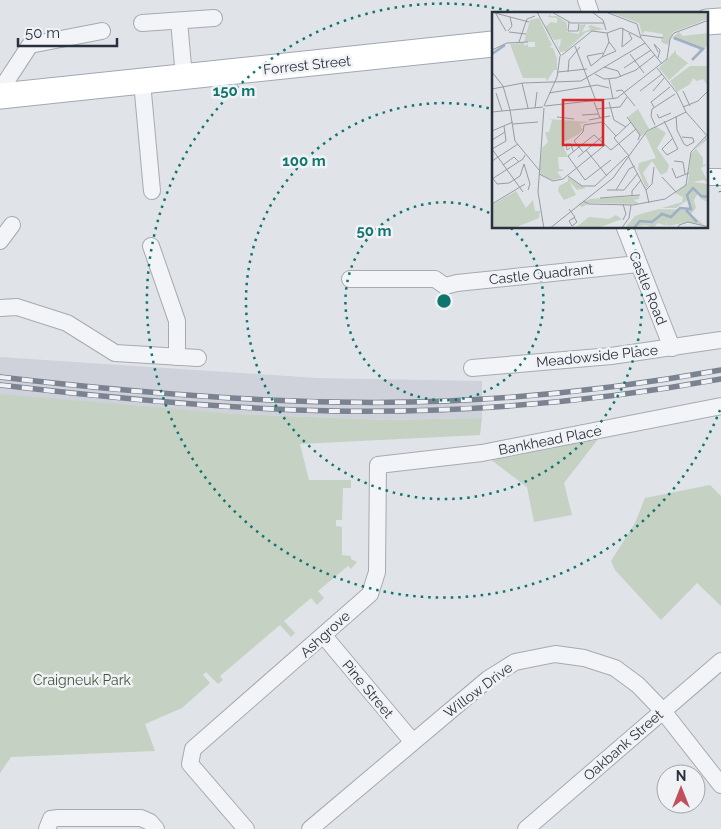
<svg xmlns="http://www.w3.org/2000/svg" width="721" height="829" font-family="Raleway,sans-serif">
<rect width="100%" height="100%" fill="#e0e3e8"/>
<polygon fill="#cfd2da" points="0,357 317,378 482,381 482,418 388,420 234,414 24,398 0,394"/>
<g fill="#c5d1c2">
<polygon points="0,394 234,414 388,420 482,418 480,435 300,444 309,480 351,480 351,488 343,488 342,520 336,520 336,526 342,527 342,555 351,556 351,559 357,562 351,569 348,566 318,591 324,598 317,605 311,598 284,621 295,633 291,637 280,625 220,676 223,680 218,684 206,672 203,675 210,683 182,708 145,724 155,751 11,757 0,773"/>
<polygon points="606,429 564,483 572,515 534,522 527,487 482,453"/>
<polygon points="710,485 721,496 721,606 697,583 661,620 615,570 611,561 635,523 645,498"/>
</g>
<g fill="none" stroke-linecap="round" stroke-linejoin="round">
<g stroke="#a6aab2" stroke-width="18">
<g id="street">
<polyline points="586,0 591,14"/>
<polyline points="179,21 184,77"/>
<polyline points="142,23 214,18"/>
<polyline points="142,82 152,191"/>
<polyline points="0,91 30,45 102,31"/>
<polyline points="707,177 721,177"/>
<polyline points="625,228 672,348"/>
<polyline points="0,241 12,225"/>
<polyline points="151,246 177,321 177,357"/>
<polyline points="350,279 435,279 445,286 457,283 638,264"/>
<polyline points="0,308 17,307 67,323 115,353 198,358"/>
<polyline points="472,368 611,356 721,340"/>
<polyline points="324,636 412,741"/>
<polyline points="47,829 51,819 58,818 141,818 150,822 156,829"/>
<polyline points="246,829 190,764 193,749 370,594 377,572 378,465 482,453 721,406"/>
<polyline points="310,829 488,679 515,662 555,654 584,658 615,668 638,685 663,711 721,785"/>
<polyline points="526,829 721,661"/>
</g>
</g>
<g stroke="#a1a7b3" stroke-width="27">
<g id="primary">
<polyline points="707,22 721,21"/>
<polyline points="0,96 493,44"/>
</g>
</g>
<use href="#street" stroke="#f3f4f7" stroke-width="16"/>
<use href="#primary" stroke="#fff" stroke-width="25"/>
<g stroke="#7b8290" stroke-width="5.5">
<g id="rail">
<path d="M0 377C111 390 223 400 335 402 464 405 594 393 721 370"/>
<path d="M0 385C111 398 223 409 335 411 464 413 594 402 721 379"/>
</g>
</g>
<use href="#rail" stroke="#f0f2f6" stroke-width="4" stroke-dasharray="11" stroke-linecap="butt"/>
</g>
<g fill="none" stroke="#0f766e" stroke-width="2.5" stroke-dasharray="2.5 5">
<path d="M511 228A99 99 0 1 1 493 215"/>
<path d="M628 228A198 198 0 1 1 492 109"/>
<path d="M720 410A297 297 0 1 1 518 13M707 164A297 297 0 0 1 720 192"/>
</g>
<g text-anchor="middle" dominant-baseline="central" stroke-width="5" stroke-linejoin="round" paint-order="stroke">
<g font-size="14" fill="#2a313e" stroke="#f0f2f6">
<text transform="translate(307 65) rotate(-6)">Forrest Street</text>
<text transform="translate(541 274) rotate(-6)">Castle Quadrant</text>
<text transform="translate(648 288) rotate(68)">Castle Road</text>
<text transform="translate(597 356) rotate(-6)">Meadowside Place</text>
<text transform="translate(550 440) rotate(-11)">Bankhead Place</text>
<text transform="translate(325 634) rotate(-42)">Ashgrove</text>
<text transform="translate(368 689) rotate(50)">Pine Street</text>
<text transform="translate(478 690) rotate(-37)">Willow Drive</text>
<text transform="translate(623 745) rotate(-41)">Oakbank Street</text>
</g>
<g font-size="14" fill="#3d5939" stroke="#f0f2f6">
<text x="82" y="680">Craigneuk Park</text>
</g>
</g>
<g transform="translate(492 12)">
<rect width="216" height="216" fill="#e0e3e8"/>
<path d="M59 0 58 4H65L75 11V20L87 22 88 13 94 12 90 20 99 17 96 15 98 13 112 17 94 20 74 39 68 40 64 29H65L66 34 68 35 69 27 62 28 53 15 59 10 65 11V6L56 5ZM117 0H216V7L181 20 176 33 169 30 171 22 153 19 150 22 147 11ZM47 6 60 33 57 35 61 36 65 46V58H62L55 69 54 66H31L18 32 32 31V34L36 32V35H43V30H32L38 8ZM187 20 191 24 216 21V33L206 42 207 37 180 26ZM184 38V42L196 51 177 68 167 56ZM198 54H216V74L211 67 205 69 201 66 198 72 185 80 178 69ZM146 97 157 117 148 125 136 105ZM56 107 98 110 88 112 91 118 87 122 70 131 76 145H66L67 157 73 158 65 160 70 166 60 168 47 162 50 136 56 130 53 120H57L60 108ZM163 114 174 121 165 136 177 153 175 160 169 163 160 149 151 161 157 174 154 176 146 157 147 151 164 146 153 122ZM214 125 216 127 204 137 211 146V153L216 152 209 156 216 170 211 168 201 170 216 172V190L209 187 206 181 202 188 204 196 199 202 212 213 196 210 176 214 173 208 175 214 166 211 161 216 154 213 132 217 143 204 152 201 167 197 200 198 197 187 184 196H170L190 190 191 185 183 181 196 171 199 142ZM76 165 94 176 85 178 77 169 84 183 72 188 66 179 67 174 76 169ZM24 179 34 196 41 188 43 199H48L47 206 22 216 0 217V193ZM147 184V187L142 188 147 192 98 191 90 195 86 192 98 187ZM124 203 130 207 106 216 82 217 97 205 117 207Z" fill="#c5d1c2"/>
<path fill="none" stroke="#9eafc5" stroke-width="2.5" d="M182 26 211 37 200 48M0 42 13 33M194 198 205 210M141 217 148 209 160 210 170 202 179 205 188 196 199 197 195 183 201 176 209 184 217 185"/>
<path fill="none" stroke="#979ca4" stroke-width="1" d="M45 0 69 44M60 0 79 11H112M100 0 111 8 114 18M114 0 145 12 149 26 170 52M3 1 37 10M4 2 14 19M77 10 76 19H86L87 12M131 16 130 35 140 27 137 21M16 19 20 14 18 5M17 20 34 22M115 21 117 30 110 45 124 39 117 30M149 23 171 26M27 30 35 7 43 4M83 34 104 89M0 38 15 31 36 30M138 42 152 61M70 43 100 19 115 21 129 16 149 26M110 45 99 54 95 44 111 41M166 46 168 38 162 32 166 40M112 55 126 59 129 65M132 56 159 38M0 60 11 74 18 98M66 60 95 57M76 60 77 48 88 35M103 62 112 67 124 66 144 58 163 43M117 67 121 87M30 71 36 96M0 77 31 71 89 69 153 31M124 79 130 78 143 94M148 79 170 62M161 79 172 66M191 79 198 94M4 81 10 99M57 81 105 73 117 76M102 90 108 106M117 90 122 108 134 115M52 94 65 65 68 44M53 94 125 86 175 47 178 27 182 21 217 8M162 95 159 90 178 75M191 95 206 89 217 78M43 96 45 80M104 97 128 95 135 85M18 98 23 129 47 158M0 100 51 95M194 100 217 126M165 102 167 106 179 101M90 103 106 102M184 104 185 118 192 132 195 134 202 130 201 126 190 125M65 105 82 107M135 105 148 123 146 128M97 108 118 104M172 109 186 137 175 143 170 137 181 126M21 112 46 110M163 113 159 104 160 97 183 82M12 114 14 129 0 137 31 180M0 119 21 110M0 128 13 120M78 136 75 138 74 132H79L81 139M94 138 115 164M91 140 82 129 91 120 92 113 111 110 124 124M136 144 154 178 157 191M137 144 122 126 139 110M86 145 111 124M119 148 93 168 76 144 102 123 119 138 144 117M0 149 26 132M182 149 191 150 193 162M32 152 38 172 36 178M11 153 22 145 27 150M180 156 184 166 197 161M47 162 61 169 71 167 113 133M76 164 90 174H103L135 144M0 165 5 172 17 171 28 164 32 152M170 165 184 180M0 167 31 147 33 143M115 178H132L146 161M124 178 137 157 143 154M154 178 160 172 162 155M140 184V179L149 168M108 186 148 183M91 189 97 192 141 193 173 187 194 173 199 140 214 124M0 192 33 172M131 192 134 202 131 208M77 197 83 205 77 209 80 214 85 210 82 205M52 217 46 180 52 96M57 217 121 166 155 119 194 100 185 81 165 56M129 217 137 206 139 193M186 217 187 213 196 210 217 215"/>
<path fill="#d62828" fill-opacity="0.15" stroke="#d62828" stroke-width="2.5" d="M71 88H111V133H71Z"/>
<rect width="216" height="216" fill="none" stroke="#2a313e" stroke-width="2.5"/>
</g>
<circle cx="444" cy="301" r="8" fill="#0f766e" stroke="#f0f2f6" stroke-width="2.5"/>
<g font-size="15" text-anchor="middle" font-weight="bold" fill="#0f766e" stroke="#f0f2f6" stroke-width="5" stroke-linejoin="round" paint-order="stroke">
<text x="234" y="96">150 m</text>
<text x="304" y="166">100 m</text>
<text x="374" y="236">50 m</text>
</g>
<g transform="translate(681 789)"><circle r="24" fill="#f0f2f6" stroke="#a1a5ac"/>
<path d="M0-4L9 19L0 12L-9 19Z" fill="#c2505c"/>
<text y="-8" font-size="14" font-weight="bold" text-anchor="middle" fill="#2a313e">N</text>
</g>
<path d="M18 38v8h99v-8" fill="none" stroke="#2a313e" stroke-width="2.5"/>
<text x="25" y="38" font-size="15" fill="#2a313e" stroke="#f0f2f6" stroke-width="4" paint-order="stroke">50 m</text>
</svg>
